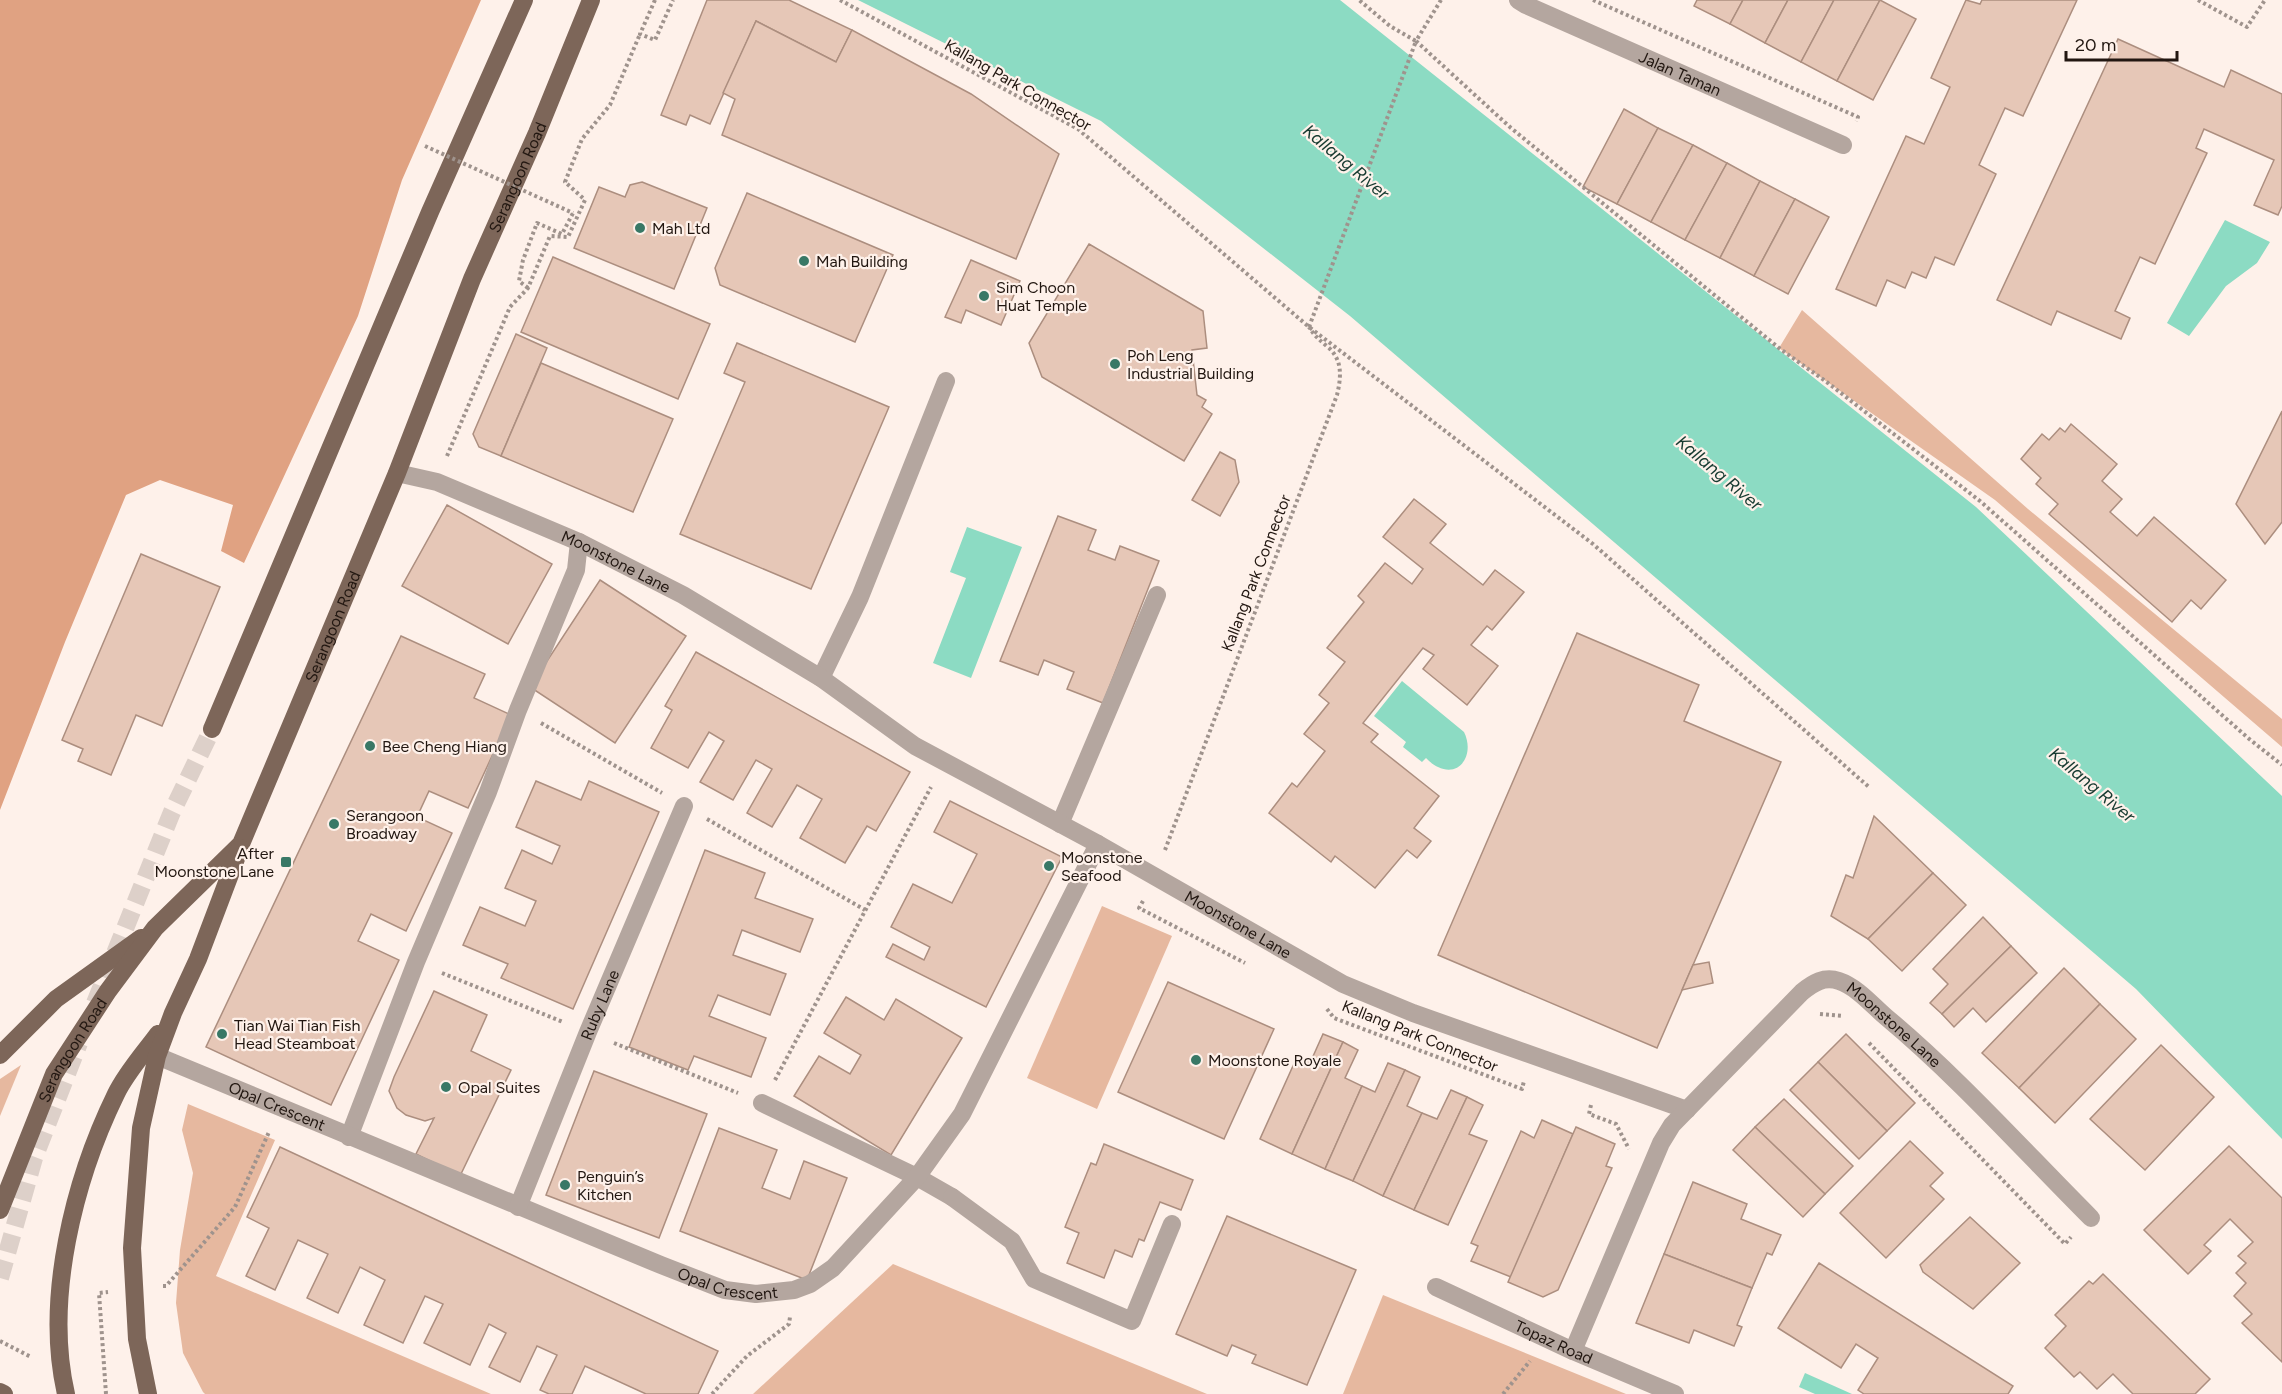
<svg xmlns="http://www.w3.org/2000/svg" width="2282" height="1394" font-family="Figtree,sans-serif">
<rect width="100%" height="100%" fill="#fef1ea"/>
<g fill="#e6b89f">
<polygon points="1802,310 2028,509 2282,719 2282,747 1995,500 1779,348"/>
<polygon points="1102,906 1172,936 1097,1109 1027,1078"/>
<polygon points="21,1065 0,1116 0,1079"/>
<polygon points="188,1104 275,1140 216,1276 491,1394 205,1394 203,1392 183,1353 176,1303 180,1250 193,1173 182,1130"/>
<polygon points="893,1264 1207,1394 753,1394"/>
<polygon points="1383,1295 1626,1394 1343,1394"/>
</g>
<polygon fill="#e0a282" points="0,0 481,0 402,180 358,316 244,563 221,551 233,505 160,480 126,495 65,642 0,810"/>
<g fill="#8cdbc3">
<polygon points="858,0 1340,0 1976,507 2282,796 2282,1139 2136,989 1350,316 1101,121"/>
<polygon points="2225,220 2270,242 2257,263 2226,286 2189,336 2167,323"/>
<polygon points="967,527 1022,547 971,678 933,663 966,578 950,572"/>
<path d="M1402 681 1464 732C1475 754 1460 778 1438 767 1433 765 1429 761 1426 758L1422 762 1403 747 1406 742 1374 716Z"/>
<polygon points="1805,1373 1852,1394 1815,1394 1799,1387"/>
</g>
<g fill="#e6c7b7" stroke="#ac8e7f" stroke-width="1.5">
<polygon points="707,0 789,0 852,30 836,62 756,21 710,124 690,115 686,125 661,115"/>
<polygon points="1697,0 1743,0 1730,24 1694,6"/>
<polygon points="1743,0 1788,0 1765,43 1730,24"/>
<polygon points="1788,0 1834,0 1801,62 1765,43"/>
<polygon points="1834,0 1880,0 1837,81 1801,62"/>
<polygon points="1880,0 1916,19 1873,100 1837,81"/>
<polygon points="1966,0 1980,4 1982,0 2077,0 2023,116 2005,108 1979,165 1996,174 1954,265 1935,257 1926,278 1912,272 1905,288 1887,280 1876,306 1836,289 1906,136 1924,144 1950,87 1931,78"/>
<polygon points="756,21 836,62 852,30 971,94 1059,154 1016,259 722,135 735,99 723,93"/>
<polygon points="2118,39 2224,87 2231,70 2282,94 2282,206 2278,215 2254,205 2274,160 2204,129 2196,148 2207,153 2155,264 2140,257 2115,311 2130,318 2121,339 2057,311 2051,325 1997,300"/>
<polygon points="1624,109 1658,128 1617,204 1583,187"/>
<polygon points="1658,128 1693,145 1651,222 1617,204"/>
<polygon points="1693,145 1727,163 1685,240 1651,222"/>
<polygon points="1727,163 1760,181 1720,258 1685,240"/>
<polygon points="1760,181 1795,199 1754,276 1720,258"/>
<polygon points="642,182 707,208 674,289 574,248 599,187 625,197 630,185"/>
<polygon points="747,193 893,255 855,342 720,285 715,268"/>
<polygon points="1795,199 1829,217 1788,294 1754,276"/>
<polygon points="1089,244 1203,311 1207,348 1192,350 1197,395 1206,400 1202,407 1212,414 1184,461 1042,377 1029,343"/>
<polygon points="553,257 710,324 678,399 521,332"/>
<polygon points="971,260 1020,281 1001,325 966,310 961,323 945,317"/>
<polygon points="516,334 547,348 501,456 479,447 473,434"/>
<polygon points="737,343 889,407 811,589 680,534 745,382 724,373"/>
<polygon points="541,363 673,419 633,512 501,456"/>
<polygon points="2282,411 2282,522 2265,544 2236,504"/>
<polygon points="2071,424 2117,464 2102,481 2122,499 2110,512 2137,536 2154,517 2226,580 2201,609 2191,600 2172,622 2049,514 2058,504 2036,484 2041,478 2021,459 2042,434 2049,440 2060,428 2065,432"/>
<polygon points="1220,452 1235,460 1239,482 1220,516 1192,500"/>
<polygon points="1414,499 1446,524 1430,543 1483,585 1495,570 1524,592 1492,630 1487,626 1471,645 1498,666 1467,705 1423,669 1434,655 1423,648 1363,723 1378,734 1371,742 1439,796 1414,828 1431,841 1417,858 1407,850 1375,888 1335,856 1331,862 1269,813 1292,783 1297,787 1325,751 1304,734 1329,703 1319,695 1345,662 1327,648 1364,602 1358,596 1385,563 1412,584 1423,569 1383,537"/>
<polygon points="447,505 552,564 508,644 402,586"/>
<polygon points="1058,516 1096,530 1088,550 1115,560 1120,546 1159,561 1103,703 1067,689 1074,672 1044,660 1038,675 1000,661"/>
<polygon points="141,554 220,587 162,726 136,715 111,775 78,761 83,749 62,740"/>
<polygon points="600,580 686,636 615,743 530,687"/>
<polygon points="1577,633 1699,685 1684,721 1781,762 1657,1048 1438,955"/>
<polygon points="401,636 485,674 474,698 511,715 468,808 429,791 417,817 452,833 406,931 371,914 358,941 399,960 331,1105 206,1047"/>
<polygon points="696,652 910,772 876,831 867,826 845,863 800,838 822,799 797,785 772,827 747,813 772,769 756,760 733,800 700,782 724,741 709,732 688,768 651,748 672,710 665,706"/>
<polygon points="536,781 581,800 589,781 659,812 573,1009 501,978 508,964 463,945 480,907 525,926 536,901 505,888 522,850 552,864 560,846 516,827"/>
<polygon points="950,801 1062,857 986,1007 886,957 893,944 924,960 930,947 891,927 913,884 952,903 977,854 934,832"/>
<polygon points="1874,816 1933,873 1868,939 1831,916 1846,875 1853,878"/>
<polygon points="705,850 765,873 755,898 813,919 800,952 742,930 733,955 786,974 770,1015 718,995 709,1016 766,1038 751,1077 694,1056 688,1070 629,1047"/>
<polygon points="1933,873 1966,905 1902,971 1868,939"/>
<polygon points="1983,917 2011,946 1942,1014 1930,1003 1948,984 1933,969"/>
<polygon points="2011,946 2037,973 1986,1022 1973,1008 1954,1027 1942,1014"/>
<polygon points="1709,962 1713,983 1682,990 1693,965"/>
<polygon points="2064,968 2100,1004 2019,1088 1982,1053"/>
<polygon points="1168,982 1274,1029 1224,1139 1118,1092"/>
<polygon points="434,991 487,1015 471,1051 511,1070 460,1176 416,1154 434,1118 425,1121 406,1115 397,1108 389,1091 394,1077"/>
<polygon points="846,997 884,1020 896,999 962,1038 891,1155 794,1096 819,1056 850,1074 861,1055 824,1033"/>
<polygon points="2100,1004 2136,1039 2055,1123 2019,1088"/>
<polygon points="1323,1034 1343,1042 1292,1154 1260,1139 1297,1057 1310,1063"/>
<polygon points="1846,1034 1915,1103 1887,1131 1818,1062"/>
<polygon points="1343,1042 1358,1050 1345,1078 1362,1086 1325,1169 1292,1154"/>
<polygon points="2161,1045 2214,1097 2145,1170 2090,1119"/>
<polygon points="1818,1062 1887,1131 1859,1159 1790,1090"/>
<polygon points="1388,1063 1405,1070 1353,1181 1325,1169 1362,1086 1375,1092"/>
<polygon points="1405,1070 1420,1077 1407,1106 1422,1113 1383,1196 1353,1181"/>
<polygon points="594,1071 707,1114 659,1238 546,1195"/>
<polygon points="1451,1090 1467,1097 1414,1210 1383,1196 1422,1113 1437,1119"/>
<polygon points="1467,1097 1483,1105 1469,1134 1487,1141 1448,1225 1414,1210"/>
<polygon points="1784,1099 1853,1166 1825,1194 1755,1127"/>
<polygon points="1542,1120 1573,1134 1511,1277 1471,1261 1478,1246 1471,1243 1521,1131 1534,1138"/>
<polygon points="1576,1127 1615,1144 1606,1166 1612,1168 1558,1290 1543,1297 1508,1282"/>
<polygon points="1755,1127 1825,1194 1803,1217 1733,1150"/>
<polygon points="719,1128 777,1150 762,1188 790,1199 804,1161 847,1178 807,1280 680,1231"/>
<polygon points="1910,1141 1943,1173 1930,1186 1944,1199 1886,1258 1840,1213"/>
<polygon points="1104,1144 1193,1180 1181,1210 1160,1202 1144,1241 1139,1239 1132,1257 1115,1250 1104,1278 1067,1263 1079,1233 1065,1227 1091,1163 1096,1165"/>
<polygon points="2229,1146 2282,1198 2282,1362 2242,1323 2252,1314 2234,1296 2246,1283 2236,1273 2246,1263 2238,1256 2253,1242 2230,1219 2204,1245 2211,1251 2188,1274 2144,1230"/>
<polygon points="280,1147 718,1351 698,1394 646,1394 585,1366 572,1394 549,1394 540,1390 557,1355 537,1346 520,1382 489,1367 506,1333 489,1324 470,1365 424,1343 443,1304 425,1296 403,1343 364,1325 385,1280 360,1267 338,1313 307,1298 328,1254 298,1240 275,1290 246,1276 269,1228 247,1217"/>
<polygon points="1693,1182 1747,1204 1741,1219 1781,1235 1772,1255 1767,1253 1752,1288 1664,1254"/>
<polygon points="1227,1216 1356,1270 1307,1385 1252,1363 1256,1355 1232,1345 1227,1356 1176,1334"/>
<polygon points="1970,1217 2020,1263 1973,1309 1923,1272 1920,1265"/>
<polygon points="1664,1254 1752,1288 1737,1325 1742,1327 1734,1346 1694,1330 1689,1343 1636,1323"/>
<polygon points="1819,1263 2013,1386 2008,1394 1864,1394 1858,1390 1878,1358 1856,1344 1841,1368 1778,1328"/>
<polygon points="2103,1274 2210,1379 2195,1394 2133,1394 2113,1374 2097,1389 2080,1372 2074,1377 2045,1348 2066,1326 2055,1315 2089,1281 2093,1284"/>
</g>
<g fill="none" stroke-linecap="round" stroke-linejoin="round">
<g stroke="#ddd0c9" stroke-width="18" stroke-dasharray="18 9" stroke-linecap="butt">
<polyline points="95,1003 172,812 212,729"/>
<polyline points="0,1278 34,1158 79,1043"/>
</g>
<g stroke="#9f938d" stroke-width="4" stroke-dasharray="3 3" stroke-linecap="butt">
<polyline points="655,0 640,34 655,40 673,0"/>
<polyline points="840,0 1078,129 1309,327 1593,544 1870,788"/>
<polyline points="1441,0 1416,41 1511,128 1779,348 1828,383 1980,501 2248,738 2282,765"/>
<polyline points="1593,0 1858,117 1856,121"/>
<polyline points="2198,0 2247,27 2265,0"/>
<polyline points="528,288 519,281 523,260 537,223 562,234 573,213"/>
<polyline points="1309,327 1416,41 1390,26 1359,0"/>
<polyline points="447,456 510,307 528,288 550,236 568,237 585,200 565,182 582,139 610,105 640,34"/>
<polyline points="541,723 662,793"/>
<polyline points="707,819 865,910"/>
<path d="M1165 850 1337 395C1341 378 1343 361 1329 348 1321 341 1315 337 1309 327"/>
<polyline points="1143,901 1139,908 1245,963"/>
<polyline points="442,973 563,1022"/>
<polyline points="1327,1009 1334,1018 1522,1089 1524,1081"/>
<polyline points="1820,1014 1843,1016"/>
<polyline points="614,1043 738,1093"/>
<polyline points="1869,1043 2065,1244 2071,1237"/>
<polyline points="775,1080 931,787"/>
<polyline points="1591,1105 1589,1114 1616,1124 1629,1149"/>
<polyline points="163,1286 166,1286 235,1207 269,1132"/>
<polyline points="0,1341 31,1357"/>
<polyline points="106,1394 99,1293 108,1292"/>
<polyline points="712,1394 747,1356 789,1324 790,1317"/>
<polyline points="1503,1394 1530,1361"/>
</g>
<g stroke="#b4a69f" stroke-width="18">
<polyline points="821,678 860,597 946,381"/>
<polyline points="1060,824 1157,595"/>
<polyline points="762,1103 917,1177 952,1197"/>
<polyline points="349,1137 416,962 488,792 518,710 576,570 579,542"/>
</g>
<g stroke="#b4a69f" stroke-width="18">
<path id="s1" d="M1518 0 1526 5 1843 145"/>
<path id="s2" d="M397 473 437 482 579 542 683 595 821 678 915 746 1098 844 1343 984 1413 1013 1687 1110"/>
<path id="s3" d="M157 1056 661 1265 725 1290 756 1294 794 1290 810 1284 833 1268 917 1177 962 1114 1098 844"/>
<polyline points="952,1197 1012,1241 1034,1279 1132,1321 1172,1224"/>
<path id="s4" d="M518 1207 588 1032 684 806"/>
<path id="s5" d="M1436 1287 1573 1351 1675 1394"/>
<path id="s6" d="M1573 1351 1661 1143 1672 1125 1802 992C1813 983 1824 976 1839 981 1857 987 1872 1005 1886 1017 1958 1077 2024 1151 2091 1218"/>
</g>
<g stroke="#7d6659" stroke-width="18">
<polyline points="212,729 430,212 524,0"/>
<polyline points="0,1055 56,999 141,938"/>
<path id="s7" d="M0 1210 54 1074 108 991 155 928 241 844 397 473 472 279 537 133 591 0"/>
<polyline points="0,1392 4,1394"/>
<path d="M66 1394C44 1299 74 1180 116 1094 126 1073 144 1053 158 1034"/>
<polyline points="148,1394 137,1339 132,1248 141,1128 157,1056 173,1013 198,959 240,848"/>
</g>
<polyline stroke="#9f938d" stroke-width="4" stroke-dasharray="3 3" stroke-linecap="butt" points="425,146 573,213"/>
</g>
<g fill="#397866" stroke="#fef1ea" stroke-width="2">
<circle cx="640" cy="228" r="6"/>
<circle cx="804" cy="261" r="6"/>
<circle cx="984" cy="296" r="6"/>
<circle cx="1115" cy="364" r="6"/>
<circle cx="370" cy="746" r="6"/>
<circle cx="334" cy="824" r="6"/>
<rect x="280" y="856" width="12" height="12" rx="3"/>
<circle cx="1049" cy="866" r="6"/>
<circle cx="222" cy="1034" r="6"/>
<circle cx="1196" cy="1060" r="6"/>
<circle cx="446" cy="1087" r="6"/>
<circle cx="565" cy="1185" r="6"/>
</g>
<g text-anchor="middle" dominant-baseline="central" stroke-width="4.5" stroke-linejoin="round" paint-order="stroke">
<g font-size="16" fill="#221711" stroke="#fef1ea">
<text stroke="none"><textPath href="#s1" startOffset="178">Jalan Taman</textPath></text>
<text transform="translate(1018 85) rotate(30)">Kallang Park Connector</text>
<text stroke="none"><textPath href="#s7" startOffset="1166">Serangoon Road</textPath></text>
<text stroke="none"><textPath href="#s2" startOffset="237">Moonstone Lane</textPath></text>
<text transform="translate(1256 573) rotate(-69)">Kallang Park Connector</text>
<text stroke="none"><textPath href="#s7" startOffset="680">Serangoon Road</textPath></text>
<text stroke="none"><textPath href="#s2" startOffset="958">Moonstone Lane</textPath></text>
<text stroke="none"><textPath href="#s4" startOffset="218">Ruby Lane</textPath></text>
<text stroke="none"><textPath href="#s6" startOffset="544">Moonstone Lane</textPath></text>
<text transform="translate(1420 1036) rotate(22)">Kallang Park Connector</text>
<text stroke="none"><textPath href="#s7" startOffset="176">Serangoon Road</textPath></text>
<text stroke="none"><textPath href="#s3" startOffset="130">Opal Crescent</textPath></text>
<text stroke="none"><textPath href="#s3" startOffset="616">Opal Crescent</textPath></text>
<text stroke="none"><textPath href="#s5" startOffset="130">Topaz Road</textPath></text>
</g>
<g font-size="16" fill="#221711" stroke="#fef1ea" text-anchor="start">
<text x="652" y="228">Mah Ltd</text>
<text x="816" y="261">Mah Building</text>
<text x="996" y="287">Sim Choon<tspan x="996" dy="18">Huat Temple</tspan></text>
<text x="1127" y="355">Poh Leng<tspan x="1127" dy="18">Industrial Building</tspan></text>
<text x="382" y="746">Bee Cheng Hiang</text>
<text x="346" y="815">Serangoon<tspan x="346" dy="18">Broadway</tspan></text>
<text x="274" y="853" text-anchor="end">After<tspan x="274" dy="18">Moonstone Lane</tspan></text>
<text x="1061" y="857">Moonstone<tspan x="1061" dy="18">Seafood</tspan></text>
<text x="234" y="1025">Tian Wai Tian Fish<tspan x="234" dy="18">Head Steamboat</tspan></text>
<text x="1208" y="1060">Moonstone Royale</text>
<text x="458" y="1087">Opal Suites</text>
<text x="577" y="1176">Penguin’s<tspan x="577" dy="18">Kitchen</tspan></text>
</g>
<g font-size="18" font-style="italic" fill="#173b31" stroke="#fef1ea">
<text transform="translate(1346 162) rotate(40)">Kallang River</text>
<text transform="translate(1719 473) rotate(40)">Kallang River</text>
<text transform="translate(2092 785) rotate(40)">Kallang River</text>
</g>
</g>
<path d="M2066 51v9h111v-9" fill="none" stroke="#221711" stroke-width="3"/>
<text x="2075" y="51" font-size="18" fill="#221711" stroke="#fef1ea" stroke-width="4.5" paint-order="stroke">20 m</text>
</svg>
